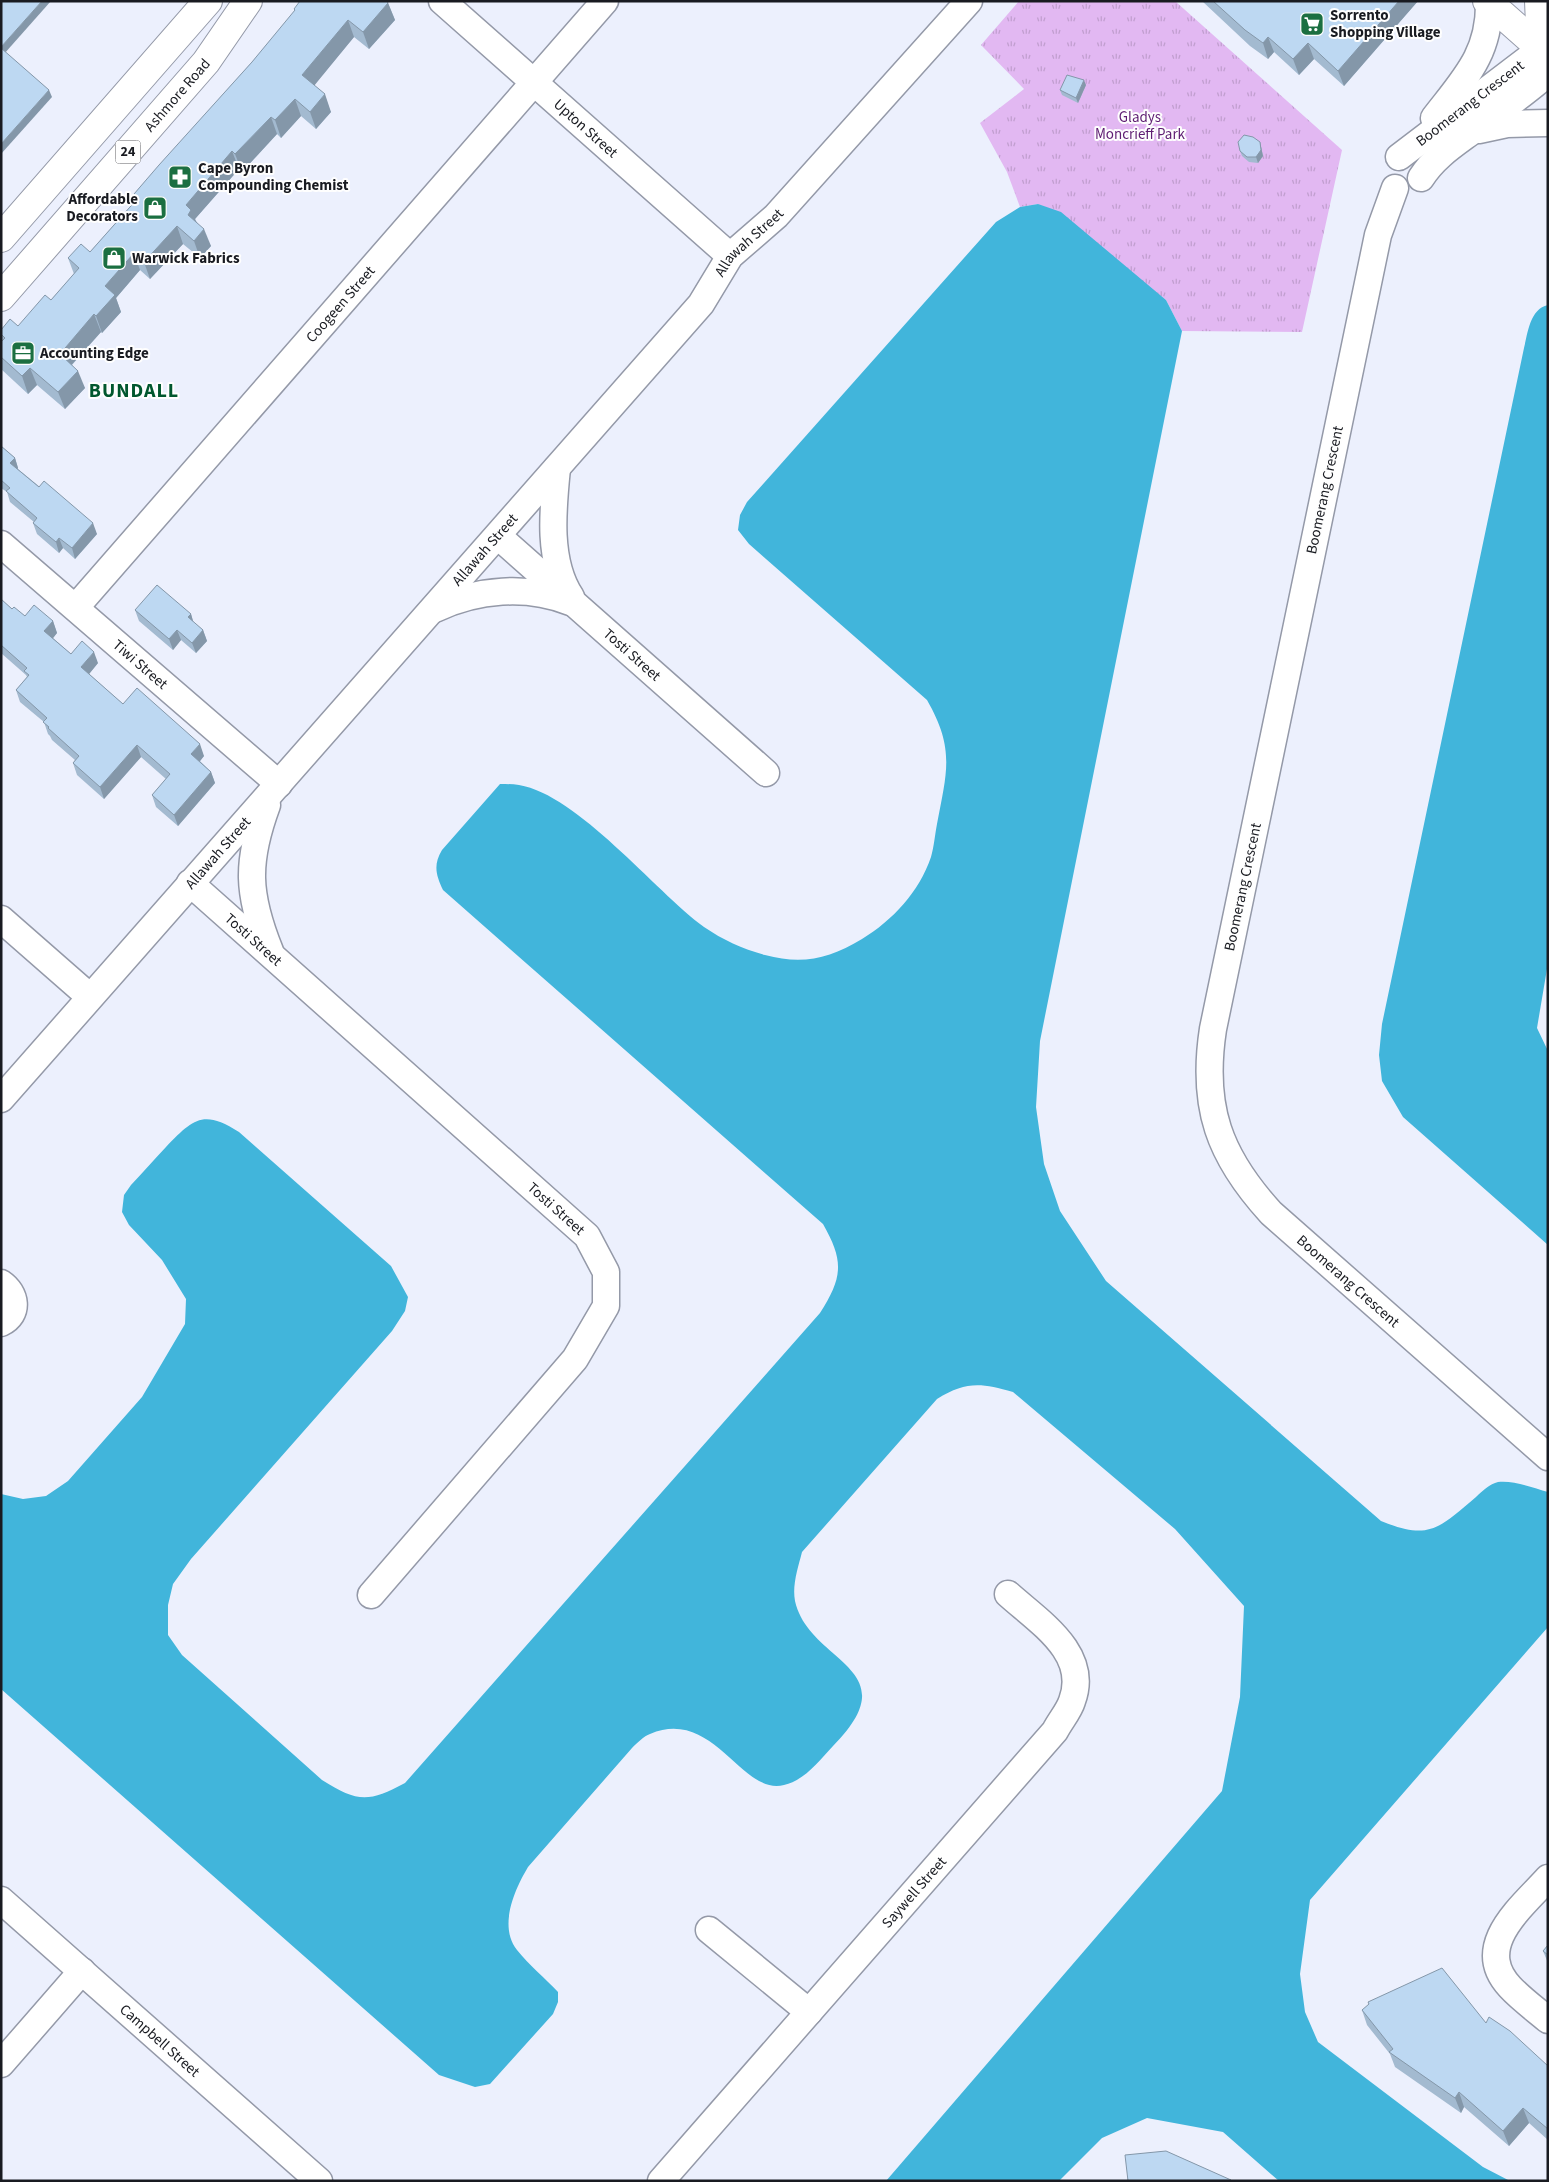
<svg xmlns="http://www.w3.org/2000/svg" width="1549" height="2182" font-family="'Source Sans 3',sans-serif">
<defs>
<pattern id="grass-tufts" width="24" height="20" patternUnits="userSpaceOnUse" patternTransform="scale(1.25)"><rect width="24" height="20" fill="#e2b8f2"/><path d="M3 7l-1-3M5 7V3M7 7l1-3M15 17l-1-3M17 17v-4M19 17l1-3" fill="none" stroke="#c19ecf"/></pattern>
</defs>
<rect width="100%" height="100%" fill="#ecf0fd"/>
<polygon fill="url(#grass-tufts)" points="1019,1 1175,1 1342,150 1302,332 1182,331 1166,300 1038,204 1020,207 1007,172 980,123 1024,89 981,45"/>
<g fill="#41b5db">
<path d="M1038 204 1061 212 1166 300 1182 331 1040 1041 1036 1107 1044 1164 1060 1211 1106 1281 1381 1521C1430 1541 1439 1528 1476 1497 1482 1491 1490 1484 1498 1482 1513 1480 1533 1488 1548 1492V1627L1310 1900 1300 1974 1305 2012 1318 2042 1483 2167 1510 2181H1279L1223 2132 1147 2118 1102 2138 1059 2181H886L1222 1791 1240 1697 1244 1606 1175 1529 1013 1392C981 1383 966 1381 937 1399L802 1552C798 1568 792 1585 795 1601 809 1664 911 1667 833 1746 818 1762 805 1780 784 1785 741 1796 714 1707 650 1734 644 1736 637 1743 632 1748L528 1867C515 1889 498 1926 517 1950 529 1965 545 1978 558 1992V2002L553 2014 490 2084 475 2087 439 2075 1 1689V1494L23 1499 46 1496 68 1481 142 1397 185 1324 186 1299 162 1260 129 1225 122 1212 124 1195 131 1185C143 1172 154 1160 166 1147 193 1119 203 1109 239 1132L391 1266 408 1297 405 1311 392 1331 191 1559 173 1584 168 1605V1635L182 1655 322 1780C357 1802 368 1803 405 1783L820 1313C843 1277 844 1261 823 1224L443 890C436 875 433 865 442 850L500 784C506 784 513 784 519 785 578 795 654 890 704 927 723 940 743 949 765 955 802 965 829 959 862 939 893 920 919 892 931 857 934 847 935 834 937 824 947 771 955 749 927 700L749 544 738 530 740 515 747 502 996 222 1020 207Z"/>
<path d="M1548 305V963L1537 1028 1548 1051V1245L1403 1117 1382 1081 1379 1055 1382 1024 1524 348C1528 332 1530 309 1548 305Z"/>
</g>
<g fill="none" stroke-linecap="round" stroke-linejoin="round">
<g stroke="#9499a8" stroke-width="29">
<g id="minor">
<path id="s1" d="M442 1 730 256"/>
<path d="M1434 118C1464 79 1490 54 1489 2"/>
<polyline points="1479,130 1507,124 1548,123"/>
<path id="s2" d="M1399 157 1541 49"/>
<path d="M1421 178C1435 156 1455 144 1475 129 1500 111 1525 93 1548 73"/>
<path id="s3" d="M1395 188 1378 235 1213 1029C1201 1107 1219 1156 1271 1213L1548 1457"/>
<path d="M557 468C553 508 547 561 571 597"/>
<path id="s4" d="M498 536 766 773"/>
<path id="s5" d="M1 544 279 784"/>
<path id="s6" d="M76 607 605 1"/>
<path d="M435 609C477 589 527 585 570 602"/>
<path d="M267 805C246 862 247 894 270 951"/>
<path id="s7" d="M190 883 587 1236 606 1272V1306L575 1359 371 1595"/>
<polyline points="1,919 90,997"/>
<path id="s8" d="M1 1099 701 304 730 256 776 216 969 1"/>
<path d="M1 1283C16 1293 20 1314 1 1323"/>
<path d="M1548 1878C1521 1908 1472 1946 1510 1987 1521 1999 1535 2009 1548 2020"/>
<path id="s9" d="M1 1900 319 2181"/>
<polyline points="709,1930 809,2012"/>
<polyline points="1,2064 82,1971"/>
<path id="s10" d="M661 2181 1055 1731C1060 1721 1069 1711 1072 1701 1090 1653 1039 1622 1008 1594"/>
</g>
</g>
<g stroke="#9499a8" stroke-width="30">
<g id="major">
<polyline points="1487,1 1548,55"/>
<polyline points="1539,1 1541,49"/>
<polyline points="1,238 208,1"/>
<path id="s11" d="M1 297 206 62 248 1"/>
</g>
</g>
<use href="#minor" stroke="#fff" stroke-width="26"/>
<use href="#major" stroke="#fff" stroke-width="28"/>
</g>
<g fill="#a3bad0">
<polygon points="1202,1 1418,1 1344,86 1314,59 1299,75 1274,52 1268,59 1250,46"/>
<polygon points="388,3 395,20 369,49 354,37 314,85 331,112 316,129 301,116 281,138 277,134 242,172 239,169 195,219 211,246 200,258 183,244 150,279 140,270 116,298 121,312 102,333 101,332 72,365 85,388 65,409 37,385 28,394 1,369 1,342 2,341 1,338 1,330 18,326 51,300 74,274 68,258 90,252 136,200 134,194 252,62 295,11 294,9"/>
<polygon points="1086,85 1078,103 1062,95 1060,90"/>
<polygon points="1260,142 1263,156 1258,163 1249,162 1242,156 1240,151"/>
<polygon points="1,446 15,458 18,468 18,469 97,534 75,559 63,548 59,553 37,534 33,523 34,522 10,502 7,492 1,488"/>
<polygon points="1,599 12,609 25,616 53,621 57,633 53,638 71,654 98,663 89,674 123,704 204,756 200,761 211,772 215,783 178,826 156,807 152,795 166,779 141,757 104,799 77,775 73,763 75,760 52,740 50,736 48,734 44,722 20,702 16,690 27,677 26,675 1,653"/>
<polygon points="135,610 191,614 193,622 203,630 207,641 196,653 181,640 173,650 139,621"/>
<polygon points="1548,1945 1548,1963 1543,1951"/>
<polygon points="1368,2002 1486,2023 1548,2066 1548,2140 1529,2123 1509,2146 1464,2107 1461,2113 1395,2067 1390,2054 1367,2025 1362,2010 1369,2005"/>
</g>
<g fill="#8497a9">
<polygon points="42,1 51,1 4,54 1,47"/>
<polygon points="1399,1 1418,1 1344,86 1338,71"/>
<polygon points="388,3 395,20 369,49 363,32"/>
<polygon points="348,20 354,37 309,92 302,75"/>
<polygon points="1268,37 1274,52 1268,59 1263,43"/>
<polygon points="1308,43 1314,59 1299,75 1293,59"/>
<polygon points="1084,80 1086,85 1078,103 1076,98"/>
<polygon points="49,90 52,97 1,154 1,144"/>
<polygon points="325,94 331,112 316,129 310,112"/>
<polygon points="295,99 301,116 281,138 275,120"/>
<polygon points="271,117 277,134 242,172 235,154"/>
<polygon points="1260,142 1263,156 1258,163 1256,157"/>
<polygon points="232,151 239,169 195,219 198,227 188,215 186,205"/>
<polygon points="177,226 183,244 150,279 144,262"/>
<polygon points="204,229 211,246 200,258 194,241"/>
<polygon points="134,253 140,270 116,298 121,312 102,333 96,316 105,286"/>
<polygon points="94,314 101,332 66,371 60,354"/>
<polygon points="30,368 37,385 28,394 22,376"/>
<polygon points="78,371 85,388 65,409 58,392"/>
<polygon points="15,458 18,468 14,473 10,463"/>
<polygon points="93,523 97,534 75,559 72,548"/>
<polygon points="59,538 63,548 59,553 56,542"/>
<polygon points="191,614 194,624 188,617"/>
<polygon points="53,621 57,633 49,643 44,631"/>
<polygon points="177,630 181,640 173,650 169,639"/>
<polygon points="203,630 207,641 196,653 192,643"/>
<polygon points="94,652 98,663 85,679 81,667"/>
<polygon points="200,744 204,756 196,766 191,754"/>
<polygon points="137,745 141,757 104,799 100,787"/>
<polygon points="211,772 215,783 178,826 174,815"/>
<polygon points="1459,2092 1464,2107 1461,2113 1455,2098"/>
<polygon points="1523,2108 1529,2123 1509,2146 1503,2131"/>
</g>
<g fill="#bdd8f2" stroke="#8497a9">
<polygon points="1,1 42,1 1,47"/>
<polygon points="300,1 387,1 388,3 363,32 348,20 302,75 325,94 310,112 295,99 275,120 271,117 235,154 232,151 186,205 191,210 188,215 204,229 194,241 177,226 144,262 134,253 105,286 115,295 96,316 94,314 60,354 78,371 58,392 30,368 22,376 1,357 1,342 5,338 1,334 1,330 10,319 18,326 45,295 51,300 79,268 68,258 81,244 90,252 138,198 134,194 159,165 252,62 295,10 294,9"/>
<polygon points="1213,1 1399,1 1338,71 1308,43 1293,59 1268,37 1263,43 1245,30"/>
<polygon points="1,48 49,90 1,144"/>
<polygon points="1067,75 1084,80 1076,98 1060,90"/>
<polygon points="1244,135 1253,137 1260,142 1261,150 1256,157 1247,157 1240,151 1238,142"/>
<polygon points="1,446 15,458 10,463 39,487 44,481 93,523 72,548 59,538 56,542 33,523 37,518 6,491 10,488 1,480"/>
<polygon points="157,585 191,614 188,617 203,630 192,643 177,630 169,639 135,610"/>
<polygon points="1,599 12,609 14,607 25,616 34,605 53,621 44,631 71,654 82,641 94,652 81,667 123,704 137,688 200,744 191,754 211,772 174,815 152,795 170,774 137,745 100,787 73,763 79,756 48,728 49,727 43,722 47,718 16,690 29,675 24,671 27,668 1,645"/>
<polygon points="1548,1945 1548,1955 1543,1951"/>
<polygon points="1442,1968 1486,2023 1489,2017 1510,2031 1548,2066 1548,2129 1523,2108 1503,2131 1459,2092 1455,2098 1389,2052 1393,2049 1362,2010 1369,2004 1368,2002"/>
<polygon points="1166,2151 1231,2180 1128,2181 1125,2155"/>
</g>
<defs>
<g id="supermarket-square" transform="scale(1.25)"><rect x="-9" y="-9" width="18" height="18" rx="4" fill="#1b6f41" stroke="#fefefe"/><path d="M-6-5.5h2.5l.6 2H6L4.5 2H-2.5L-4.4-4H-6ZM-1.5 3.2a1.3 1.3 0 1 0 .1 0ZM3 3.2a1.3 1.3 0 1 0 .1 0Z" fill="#fff"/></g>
<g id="pharmacy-square" transform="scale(1.25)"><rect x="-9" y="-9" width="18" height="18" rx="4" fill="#1b6f41" stroke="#fefefe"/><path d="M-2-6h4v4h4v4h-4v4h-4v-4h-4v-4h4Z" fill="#fff"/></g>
<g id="shop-square" transform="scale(1.25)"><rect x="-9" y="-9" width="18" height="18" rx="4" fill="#1b6f41" stroke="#fefefe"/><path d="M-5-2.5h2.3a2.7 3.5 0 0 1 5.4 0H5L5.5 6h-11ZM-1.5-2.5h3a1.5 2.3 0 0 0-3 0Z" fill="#fff"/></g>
<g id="office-square" transform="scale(1.25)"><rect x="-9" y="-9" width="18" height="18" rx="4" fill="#1b6f41" stroke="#fefefe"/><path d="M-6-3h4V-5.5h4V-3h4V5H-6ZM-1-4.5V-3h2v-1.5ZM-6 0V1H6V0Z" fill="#fff"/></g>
</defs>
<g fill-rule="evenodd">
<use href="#supermarket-square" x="1312" y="24"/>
<use href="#pharmacy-square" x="180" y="177"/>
<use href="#shop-square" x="155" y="208"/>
<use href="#shop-square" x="114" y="258"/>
<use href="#office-square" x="23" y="353"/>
</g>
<g text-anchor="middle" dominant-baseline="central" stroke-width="4" stroke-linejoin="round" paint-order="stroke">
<rect fill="#fefefe" stroke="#5e5f63" stroke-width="1" x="115.5" y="140.5" width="25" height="23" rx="4"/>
<g font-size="14" font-weight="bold" fill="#191b21">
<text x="128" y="152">24</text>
</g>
<g font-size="15" font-weight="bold" fill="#191b21" stroke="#fefefe" text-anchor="start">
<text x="1330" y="15">Sorrento<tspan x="1330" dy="17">Shopping Village</tspan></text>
<text x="198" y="168">Cape Byron<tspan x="198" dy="17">Compounding Chemist</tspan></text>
<text x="138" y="199" text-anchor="end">Affordable<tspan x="138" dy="17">Decorators</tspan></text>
<text x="132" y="258">Warwick Fabrics</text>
<text x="40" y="353">Accounting Edge</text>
</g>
<g font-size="15" fill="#191b21" stroke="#fefefe">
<text stroke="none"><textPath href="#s11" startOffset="268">Ashmore Road</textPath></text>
<text stroke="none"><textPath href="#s2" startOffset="89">Boomerang Crescent</textPath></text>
<text stroke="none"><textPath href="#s1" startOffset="192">Upton Street</textPath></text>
<text stroke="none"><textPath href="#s8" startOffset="1138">Allawah Street</textPath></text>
<text stroke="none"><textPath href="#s6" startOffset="402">Coogeen Street</textPath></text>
<text transform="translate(1325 490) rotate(-78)">Boomerang Crescent</text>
<text stroke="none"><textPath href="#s8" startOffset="732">Allawah Street</textPath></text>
<text stroke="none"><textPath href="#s4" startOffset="179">Tosti Street</textPath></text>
<text stroke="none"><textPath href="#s5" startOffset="184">Tiwi Street</textPath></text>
<text stroke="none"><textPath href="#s8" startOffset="328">Allawah Street</textPath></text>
<text transform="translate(1243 887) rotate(-78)">Boomerang Crescent</text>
<text stroke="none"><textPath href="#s7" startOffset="85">Tosti Street</textPath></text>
<text stroke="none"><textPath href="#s7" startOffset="490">Tosti Street</textPath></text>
<text stroke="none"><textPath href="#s3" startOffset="1165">Boomerang Crescent</textPath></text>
<text stroke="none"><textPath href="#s10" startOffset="384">Saywell Street</textPath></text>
<text stroke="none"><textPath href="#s9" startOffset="212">Campbell Street</textPath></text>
</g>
<g font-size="15" fill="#5e1d72" stroke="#fefefe">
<text x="1140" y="117">Gladys<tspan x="1140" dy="17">Moncrieff Park</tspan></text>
</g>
<g font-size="20" font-weight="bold" letter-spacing="1" fill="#01572e" stroke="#fefefe">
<text x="134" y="391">BUNDALL</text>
</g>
</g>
<rect width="1549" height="2182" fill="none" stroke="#191b21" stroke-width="5"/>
</svg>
